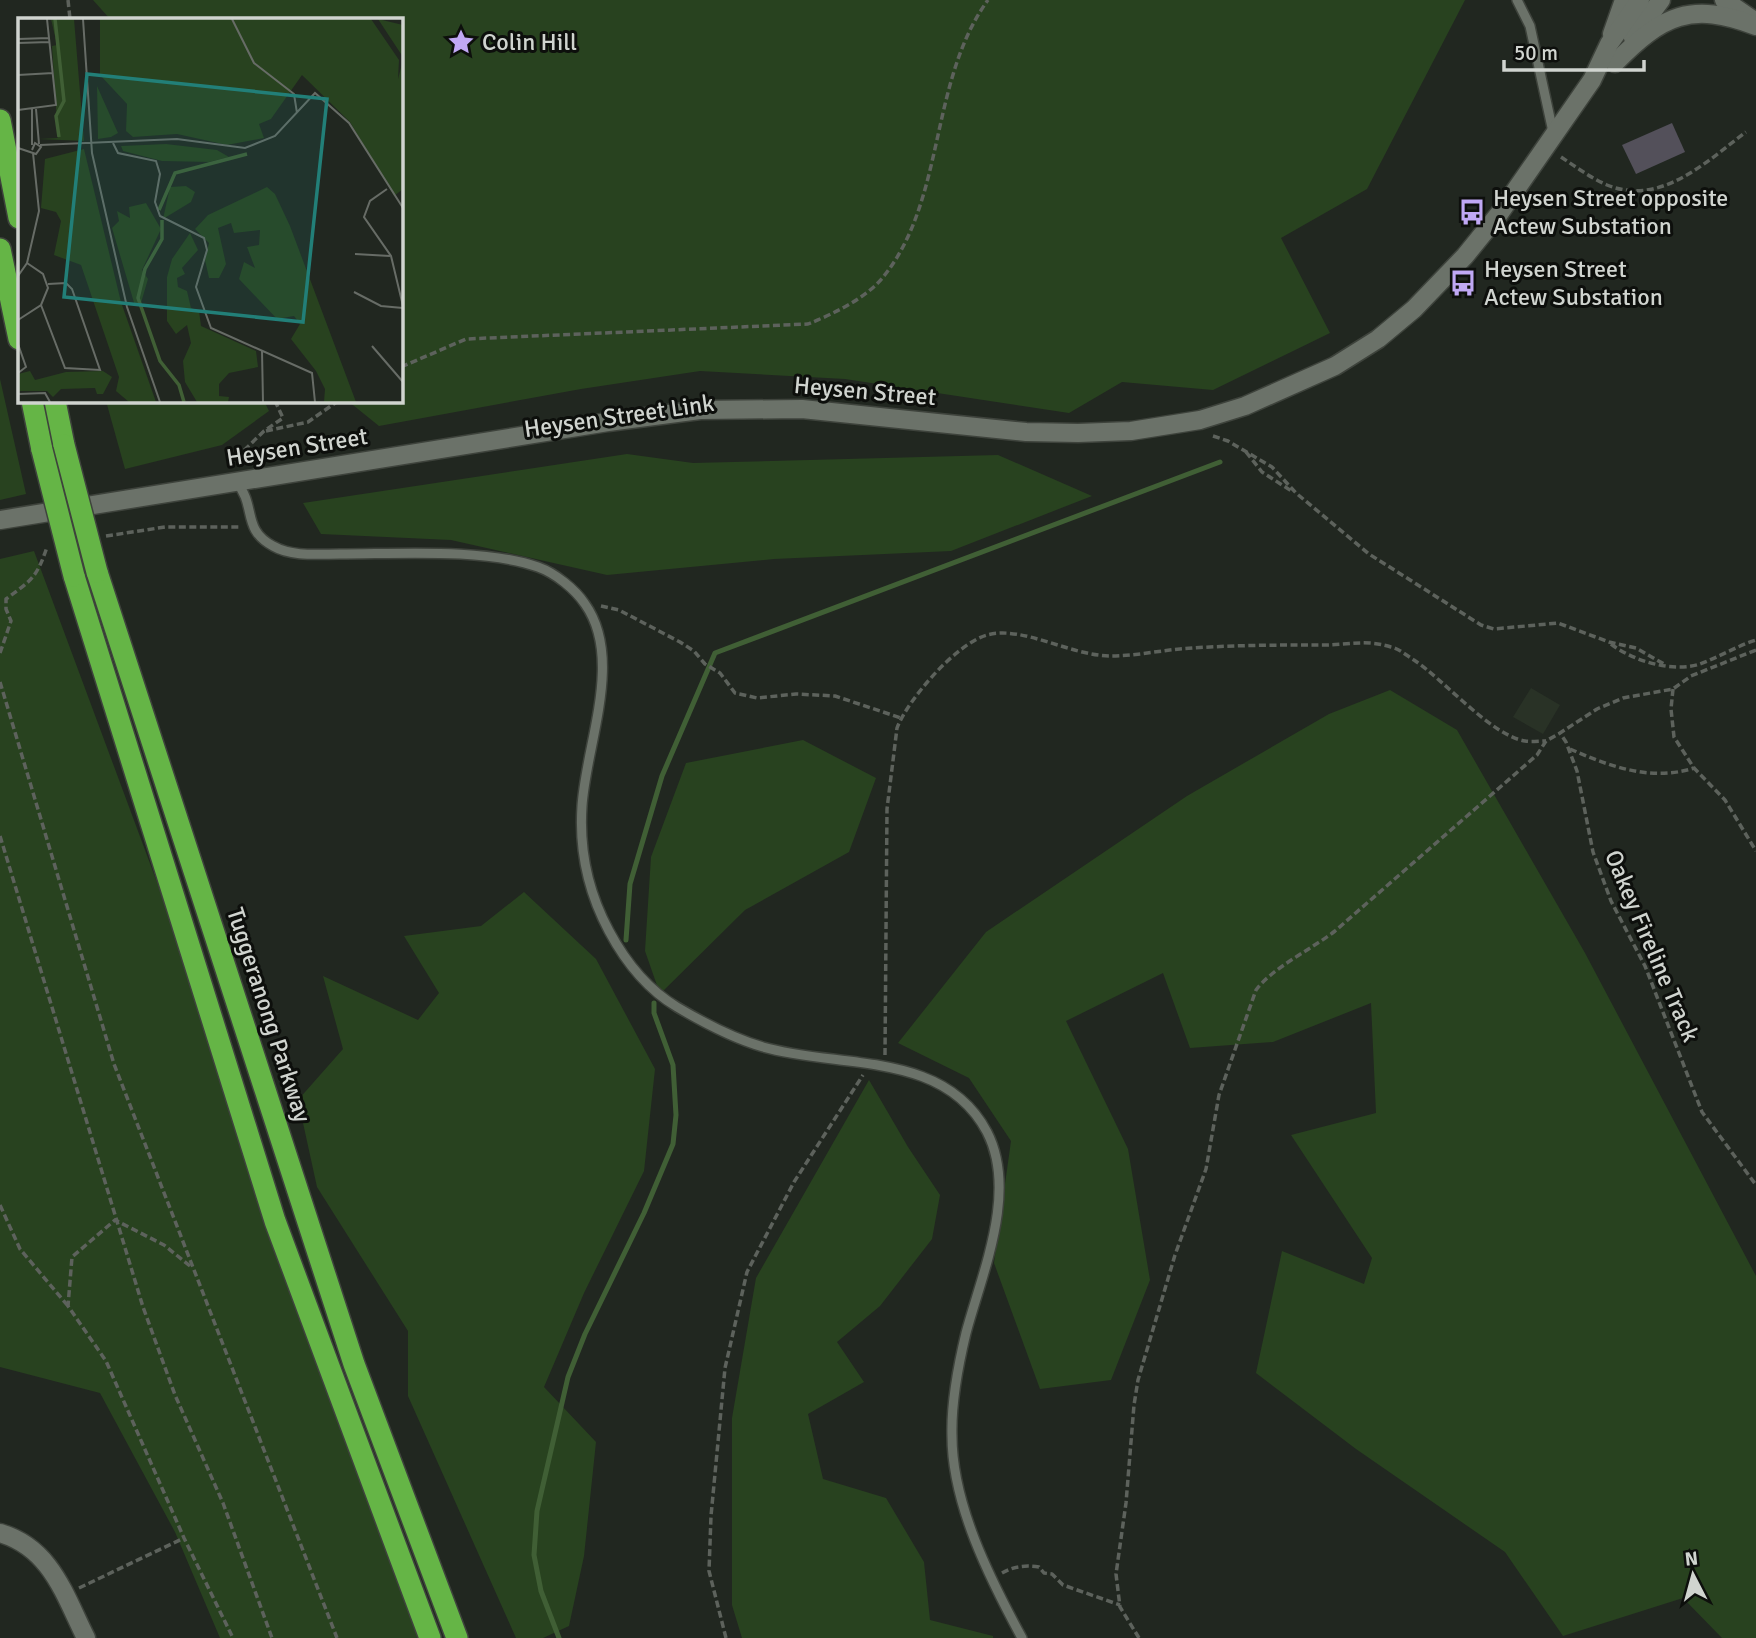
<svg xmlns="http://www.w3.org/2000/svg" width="1756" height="1638" font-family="Signika,sans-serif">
<rect width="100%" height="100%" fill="#212720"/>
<polygon fill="#293226" points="1531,688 1560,705 1543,734 1513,717"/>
<g fill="#28421f">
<polygon points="93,0 1465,0 1367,189 1281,238 1330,333 1213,390 1122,382 1069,413 845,379 700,371 581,389 379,426 348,401 401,401 401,19 110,19"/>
<polygon points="0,379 26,494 0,500"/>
<polygon points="106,401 264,401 269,411 222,445 125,469"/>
<polygon points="627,454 693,463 998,455 1092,496 951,551 774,559 607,575 451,540 321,534 303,503"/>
<polygon points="34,551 210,1025 424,1638 220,1638 175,1532 100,1393 0,1367 0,559"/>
<polygon points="1390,690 1457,730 1585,953 1756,1276 1756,1638 1722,1638 1683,1598 1563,1636 1505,1552 1356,1449 1256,1373 1282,1251 1364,1284 1372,1258 1291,1135 1376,1113 1371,1003 1273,1042 1190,1048 1163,973 1066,1021 1128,1149 1150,1280 1111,1380 1040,1389 994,1263 1011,1141 969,1078 898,1043 986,932 1187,796 1329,714"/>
<polygon points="803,740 876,778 849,852 745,910 660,994 645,951 651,857 686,763"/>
<polygon points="524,892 596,959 655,1069 644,1171 584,1293 544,1387 596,1442 584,1556 569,1626 543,1638 516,1638 408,1396 408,1331 317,1187 298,1100 343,1049 323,976 418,1020 439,993 404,936 481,926"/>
<polygon points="869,1080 908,1147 940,1195 932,1239 880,1306 837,1342 864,1382 808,1414 823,1479 886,1498 924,1562 930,1620 993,1636 993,1638 742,1638 732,1605 732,1418 756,1278"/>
</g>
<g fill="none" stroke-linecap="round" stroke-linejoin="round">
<g stroke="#405f35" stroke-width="5">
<polyline points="626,940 630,884 662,776 715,653 1220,462"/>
<polyline points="559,1638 541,1591 534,1555 537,1511 568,1377 585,1334 644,1213 673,1144 676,1115 673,1065 654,1013 654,1003"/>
</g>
</g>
<polygon fill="#53505a" points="1672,123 1685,152 1636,174 1622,145"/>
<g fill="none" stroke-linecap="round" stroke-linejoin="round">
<g stroke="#3e433c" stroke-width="12">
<g id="service">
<polyline points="1517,0 1530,26 1553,132"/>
<path d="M236 482C257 505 241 529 273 546 292 557 319 554 340 554 399 554 484 548 538 567 555 573 575 589 585 604 624 659 586 744 582 806 579 850 588 892 609 931 625 961 647 989 677 1007 704 1023 732 1038 763 1047 840 1069 944 1050 987 1132 1018 1192 982 1273 966 1333 958 1366 951 1402 952 1436 952 1504 990 1579 1022 1638"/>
</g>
</g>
<g stroke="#3e433c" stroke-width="21">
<g id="minor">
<polyline points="1612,34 1624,0"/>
<path d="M0 1533C51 1548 64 1594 86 1638"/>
</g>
</g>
<g stroke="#3e433c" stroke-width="21">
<g id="secondary">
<polyline points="1724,0 1750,18"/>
<polyline points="1633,38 1661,0"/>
<path d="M1615 63C1662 15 1691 1 1756 26"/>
<polyline points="0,520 608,422 700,410 802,409 1026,432 1078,433 1131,431 1200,420 1245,406 1335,366 1378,339 1414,309 1465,256 1499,214 1592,80 1609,44 1640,0"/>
</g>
</g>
<g stroke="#3e433c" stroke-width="24">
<g id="motorway">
<polyline points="0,120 19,218"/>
<polyline points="0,249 19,339"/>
<polyline points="32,401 42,450"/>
<polyline points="55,401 64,445"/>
<polyline points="97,572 354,1364 457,1638"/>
<polyline points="74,576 275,1221 430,1638"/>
</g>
</g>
<g stroke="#5d625c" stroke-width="3.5" stroke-dasharray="7 3.5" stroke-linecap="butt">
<polyline points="68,0 70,19"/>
<path d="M1561 157C1576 167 1591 178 1607 185 1661 207 1707 161 1746 132"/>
<path d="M401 367 466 339 808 324C833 314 867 298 884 276 946 198 929 81 988 0"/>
<polyline points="266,431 308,422 338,401"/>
<polyline points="1213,436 1228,441 1272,467 1296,493 1369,554 1481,625 1494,629 1558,623 1609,642 1636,648 1664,664"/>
<polyline points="1246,452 1262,472 1293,492"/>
<polyline points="233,466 232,462 264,431 283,418 275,401"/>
<polyline points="106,536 165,527 241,527"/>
<polyline points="601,606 619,610 680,642 694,651 705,664 720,673 735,693 757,698 796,694 835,696 901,718"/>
<path d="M1611 644C1633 661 1673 673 1700 664 1719 657 1737 646 1756 640"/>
<polyline points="1756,650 1691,676 1673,689 1623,698 1597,709 1560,733 1566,742 1577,771 1593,852 1611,901 1645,966 1702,1112 1756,1185"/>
<path d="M0 653 11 621 6 609V599C32 580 37 577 47 547"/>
<polyline points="0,682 114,1064 337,1638"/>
<polyline points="1673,689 1671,709 1674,737 1694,768 1725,800 1756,851"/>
<path d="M1570 749C1609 766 1651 782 1694 768"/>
<polyline points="0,836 143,1307 175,1395 223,1503 272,1638"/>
<path d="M885 1055 887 809 897 728C908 699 957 643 987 635 1022 625 1071 656 1111 656 1134 656 1157 651 1180 649 1227 645 1276 645 1323 645 1349 645 1365 639 1391 647 1400 649 1407 656 1414 660 1444 680 1492 736 1525 741 1531 742 1539 741 1546 741"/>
<polyline points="0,1205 20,1249 68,1306"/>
<polyline points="190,1266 164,1245 115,1220 72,1257 68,1306 106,1361 184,1538 233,1638"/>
<path d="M1002 1573C1014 1566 1026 1565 1039 1567L1044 1573 1052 1574 1063 1585 1120 1605"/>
<polyline points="79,1588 184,1538"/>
<polyline points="726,1638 709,1571 711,1516 725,1368 747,1272 794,1182 863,1075"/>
<path d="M1139 1638 1120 1607 1116 1574 1126 1503 1134 1405 1138 1380 1175 1255 1206 1169 1219 1095 1256 990C1272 968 1312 949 1335 931L1537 755 1546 741 1560 733"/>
</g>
<use href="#service" stroke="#6b7269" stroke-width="9"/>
<use href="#minor" stroke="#6b7269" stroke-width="18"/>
<use href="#secondary" stroke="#6b7269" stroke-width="18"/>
<use href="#motorway" stroke="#65b546" stroke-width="21"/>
<g stroke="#3e433c" stroke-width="24" stroke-linecap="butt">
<g id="motorway-bridge">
<polyline points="64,445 97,572"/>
<polyline points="42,450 74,576"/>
</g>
</g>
<use href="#motorway-bridge" stroke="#65b546" stroke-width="21"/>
</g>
<defs>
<g id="sight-bare" transform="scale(2.1)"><path d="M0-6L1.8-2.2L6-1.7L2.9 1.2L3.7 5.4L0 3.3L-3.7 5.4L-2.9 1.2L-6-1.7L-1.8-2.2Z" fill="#c0a8f4" stroke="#0d0f0c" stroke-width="2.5" paint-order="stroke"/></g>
<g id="bus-bare" transform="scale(2.1)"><path d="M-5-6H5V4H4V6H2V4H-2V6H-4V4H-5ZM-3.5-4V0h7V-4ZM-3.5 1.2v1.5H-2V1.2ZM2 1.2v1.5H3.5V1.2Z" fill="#c0a8f4" stroke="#0d0f0c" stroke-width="2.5" paint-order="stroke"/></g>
</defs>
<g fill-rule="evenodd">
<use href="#sight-bare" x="461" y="42"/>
<use href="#bus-bare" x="1472" y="212"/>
<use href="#bus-bare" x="1463" y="283"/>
</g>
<g text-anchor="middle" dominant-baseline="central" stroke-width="6" stroke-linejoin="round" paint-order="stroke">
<g font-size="24" fill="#d0d4cf" stroke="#0d0f0c" text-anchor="start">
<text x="482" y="42">Colin Hill</text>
<text x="1493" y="198">Heysen Street opposite<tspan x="1493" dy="28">Actew Substation</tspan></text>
<text x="1484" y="269">Heysen Street<tspan x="1484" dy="28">Actew Substation</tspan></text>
</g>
<g font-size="24" fill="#d0d4cf" stroke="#0d0f0c">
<text transform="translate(865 391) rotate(5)">Heysen Street</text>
<text transform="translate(619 416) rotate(-8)">Heysen Street Link</text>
<text transform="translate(297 447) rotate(-9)">Heysen Street</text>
<text transform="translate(1652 946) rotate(67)">Oakey Fireline Track</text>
<text transform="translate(269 1015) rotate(72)">Tuggeranong Parkway</text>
</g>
</g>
<g transform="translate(18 18)">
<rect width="385" height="385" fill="#212720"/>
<path d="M33 1H56L66 123 21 121 40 120 34 28 39 27ZM82 1H353L381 42 380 61 385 42V171L376 178 332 104 284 57 253 101 241 106 246 120 209 127 159 116 115 119 108 113 109 86 82 57ZM360 1 385 7V39ZM79 68 100 115 93 119 80 121ZM148 126 199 132 211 139 191 144 144 143 105 133 103 128ZM66 131 103 284 138 384H111L98 373 101 359 63 247 36 237 43 203 38 194 23 190 27 141ZM168 168 177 174 173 184 145 201 152 169ZM249 169 257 176 272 208 338 384H306L307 371 298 353 273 321 282 306 276 298 259 301 221 261 226 244 237 250 229 229 241 227 242 212 216 215 213 205 200 210 208 246 201 260H191L187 242 191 225 177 211 190 197ZM128 185 143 211 124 252 130 261 123 285 117 288 94 210 101 203 99 193 112 200 111 189ZM172 215 180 232 164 250 167 256 159 260 160 269 169 273 173 290 181 293 183 308 238 333 240 349 211 355 201 366V378L211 379 210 384H179L167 364 165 343 173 325 169 307 158 316 149 303V259L154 241ZM12 353 17 362 48 354 85 353 94 359 85 376H79L77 370 43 371 35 379 29 373H0V356Z" fill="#28421f"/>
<path fill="none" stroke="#405f35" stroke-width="3.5" d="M37 1 46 83 38 98 41 119M141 192 157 155 229 136M144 202V221L127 251 120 280 142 343 161 367 166 384"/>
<path fill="none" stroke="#676c66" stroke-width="2" d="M65 1 74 135 109 289 142 384M214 1 236 45 276 76 279 95M0 21 31 20M0 25 31 24M0 57 35 55M14 91V127M18 91 21 126M0 92 38 87 29 1M95 125 100 135 138 143 142 156 137 184 142 198 186 220 189 232 178 269 193 310 294 355 297 384M22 127 159 121 227 130 257 118 297 75 331 105 385 190M0 130 18 136 23 129 17 125 14 132M369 171 352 183 346 199 373 238 385 288M337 236 372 238M0 258 9 245 21 193 15 135M336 274 363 288 385 290M23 287 47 350 82 352 54 271 48 265 30 266M0 302 23 287 30 270 25 256 9 245M0 326 8 349 0 355M354 328 385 364M244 333 245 384M0 376 27 375 32 384"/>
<path fill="#227f78" fill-opacity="0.15" stroke="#227f78" stroke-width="3.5" d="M69 56 309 81 285 304 46 279Z"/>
<rect width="385" height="385" fill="none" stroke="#d0d4cf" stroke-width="3.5"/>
</g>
<g transform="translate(1693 1575) rotate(354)" stroke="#0d0f0c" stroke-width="5" paint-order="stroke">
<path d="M0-5L12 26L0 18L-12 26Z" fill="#d0d4cf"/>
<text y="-10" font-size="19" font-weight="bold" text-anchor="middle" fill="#d0d4cf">N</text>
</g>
<path d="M1504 60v10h140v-10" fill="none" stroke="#d0d4cf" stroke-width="3.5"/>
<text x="1514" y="60" font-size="21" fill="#d0d4cf" stroke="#0d0f0c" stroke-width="5" paint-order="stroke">50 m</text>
</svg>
